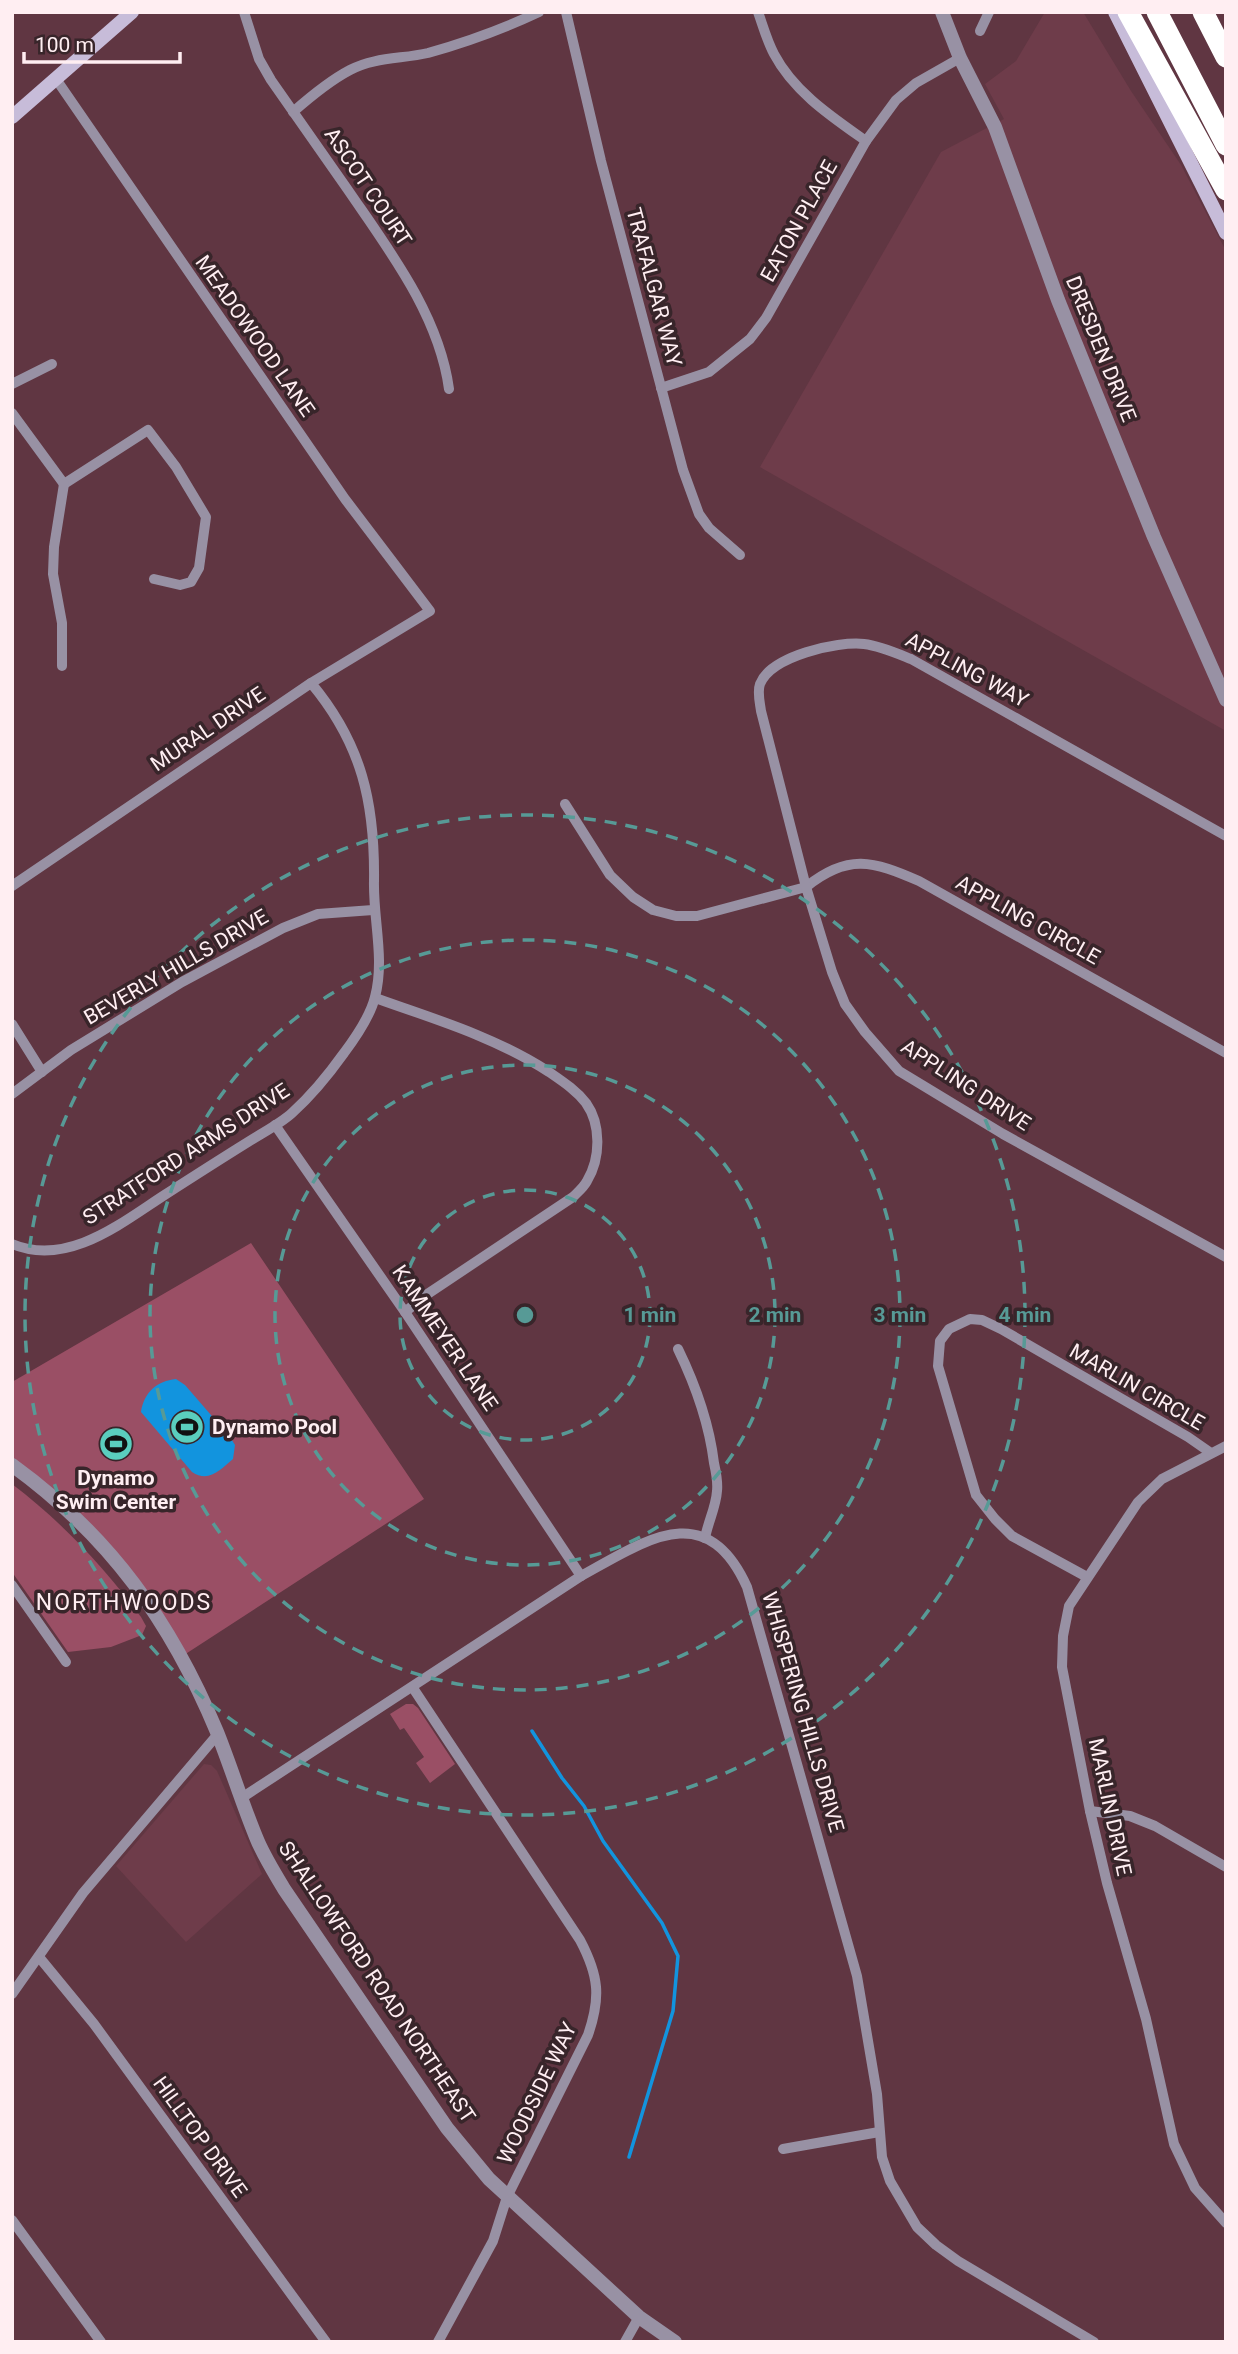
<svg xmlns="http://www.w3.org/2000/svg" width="1238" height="2354" font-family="Roboto,sans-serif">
<rect width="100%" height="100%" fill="#603642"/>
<g fill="#6e3c4a">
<polygon points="1045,12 1083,12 1131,91 1181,165 1226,251 1226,731 760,467 941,152 1004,119 985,84 1016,61"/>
<polygon points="204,1764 211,1765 217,1771 262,1874 186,1942 116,1866"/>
</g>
<g fill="#9a4f65">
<polygon points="251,1243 424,1499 184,1655 126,1577 46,1492 12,1468 12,1382"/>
<path d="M12 1484C62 1522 103 1566 141 1617L146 1626 142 1635 111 1647 68 1652 12 1572Z"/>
<polygon points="406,1704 413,1704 418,1708 455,1764 430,1783 416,1763 424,1757 404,1728 400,1730 390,1714"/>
</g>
<path fill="#1294de" d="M176 1379 185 1385 230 1437 235 1445 233 1459C220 1470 209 1483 192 1472L141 1412C144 1392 157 1381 176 1379Z"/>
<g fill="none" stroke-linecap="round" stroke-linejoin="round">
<polyline stroke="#1294de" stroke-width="3.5" points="532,1731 562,1778 584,1806 603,1841 662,1923 678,1956 673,2011 629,2157"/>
<g stroke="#9891a4" stroke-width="10">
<path d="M244 12 259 59 271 80C296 116 322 153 348 190 389 250 439 315 449 389"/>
<polyline points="566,12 601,161 683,470 699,514 709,528 740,555"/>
<path d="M758 12C763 26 767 41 774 54 794 92 832 117 866 141"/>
<polyline points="980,31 989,12"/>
<path d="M293 112C310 97 329 81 350 70 374 57 402 59 428 53 467 42 503 29 539 12"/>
<polyline points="12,384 52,364"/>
<polyline points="661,388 709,372 750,339 766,318 866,141 896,100 916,83 960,58"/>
<polyline points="12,413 64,484"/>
<polyline points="64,484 148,430 176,467 206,517 199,568 191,582 180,585 154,579"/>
<polyline points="62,666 62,623 53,574 54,547 64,484"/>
<path d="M565 804 610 875 633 897 653 910 676 916H697L806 887C848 853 873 861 919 881L1226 1053"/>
<path d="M1226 836 911 659C896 653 880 646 864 644 837 641 771 656 760 684 757 692 760 703 761 711L806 887 832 972 845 1004 865 1032 899 1071 1003 1134 1226 1257"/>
<polyline points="12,886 311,683 430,611 345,499 56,79"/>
<path d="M375 998C435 1019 495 1037 549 1072 562 1081 576 1090 586 1103 601 1124 601 1158 587 1181 584 1187 578 1192 573 1197L426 1295 405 1312"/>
<polyline points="12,1024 42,1072"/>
<polyline points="12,1094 71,1050 182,982 283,928 318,914 373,910"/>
<polyline points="275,1125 405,1312 581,1576"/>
<path d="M12 1244C67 1267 120 1224 163 1196 191 1178 219 1160 248 1142 262 1133 280 1124 292 1113 312 1095 329 1074 344 1053 356 1037 370 1017 375 997 385 959 373 919 374 881 375 803 362 744 311 683"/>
<path d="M678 1349C696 1386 709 1422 714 1463 716 1472 718 1482 717 1491 716 1507 708 1522 705 1538"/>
<polyline points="1226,1446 1162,1479 1138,1502 1069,1606 1063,1636 1062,1667 1090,1811 1107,1883 1146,2019 1174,2144 1195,2188 1226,2223"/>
<polyline points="1087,1577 1012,1536 995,1519 976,1495 938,1366 940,1341 949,1329 970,1319 982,1320 1001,1329 1188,1437 1211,1453"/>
<polyline points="12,1585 66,1662"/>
<path d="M413 1688 580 1940C599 1976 601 1997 588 2035L507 2197 493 2241 438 2342"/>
<path d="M243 1797 581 1576C645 1541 706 1496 747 1587L857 1976 877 2094 882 2157 890 2181 917 2227 936 2245 958 2261 1094 2342"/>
<polyline points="1090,1811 1130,1816 1155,1826 1226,1867"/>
<polyline points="39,1957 94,2024 326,2342"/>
<polyline points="12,1994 83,1893 218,1734"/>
<polyline points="783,2149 879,2132"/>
<polyline points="12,2220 101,2342"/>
<polyline points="625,2342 639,2317"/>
</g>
<g stroke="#9891a4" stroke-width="14">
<polyline points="942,12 960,58 995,127 1058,300 1154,537 1226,700"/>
<path d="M12 1465C110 1536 171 1622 217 1732 231 1767 242 1803 256 1837 263 1855 274 1872 284 1889L447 2128 489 2179 639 2317 675 2342"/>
</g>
<g stroke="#c7bcd9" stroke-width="14">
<polyline points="1115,12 1226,233"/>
<polyline points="12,117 132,12"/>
</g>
<g stroke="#fff" stroke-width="21">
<polyline points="1128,12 1226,190"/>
<polyline points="1157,12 1226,145"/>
<polyline points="1203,12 1226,57"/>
</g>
</g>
<g fill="none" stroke="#579a96" stroke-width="3.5" stroke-dasharray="12 9">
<circle cx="525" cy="1315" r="125"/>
<circle cx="525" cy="1315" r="250"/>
<circle cx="525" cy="1315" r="375"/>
<circle cx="525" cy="1315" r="500"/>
</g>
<defs>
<g id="stadium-disc" transform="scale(1.75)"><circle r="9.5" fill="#5acebe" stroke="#38252a"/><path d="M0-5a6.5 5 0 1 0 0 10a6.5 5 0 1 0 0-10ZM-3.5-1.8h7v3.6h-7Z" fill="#111"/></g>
</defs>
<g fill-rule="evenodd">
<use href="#stadium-disc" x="187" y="1427"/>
<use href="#stadium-disc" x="116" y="1444"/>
</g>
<g text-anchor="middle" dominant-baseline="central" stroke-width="7" stroke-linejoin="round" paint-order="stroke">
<g font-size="21" fill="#ffeef2" stroke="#38252a">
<text transform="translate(368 187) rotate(56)">ASCOT COURT</text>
<text transform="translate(799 221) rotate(-61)">EATON PLACE</text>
<text transform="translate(654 287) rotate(75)">TRAFALGAR WAY</text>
<text transform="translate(255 336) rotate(55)">MEADOWOOD LANE</text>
<text transform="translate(1101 349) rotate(68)">DRESDEN DRIVE</text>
<text transform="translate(967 670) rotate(28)">APPLING WAY</text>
<text transform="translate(208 729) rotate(-34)">MURAL DRIVE</text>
<text transform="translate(1028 920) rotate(29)">APPLING CIRCLE</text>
<text transform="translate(176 967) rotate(-30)">BEVERLY HILLS DRIVE</text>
<text transform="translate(966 1085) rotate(33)">APPLING DRIVE</text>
<text transform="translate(186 1154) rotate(-33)">STRATFORD ARMS DRIVE</text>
<text transform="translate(445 1338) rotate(56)">KAMMEYER LANE</text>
<text transform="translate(1137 1387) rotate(30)">MARLIN CIRCLE</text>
<text transform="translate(803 1712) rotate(74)">WHISPERING HILLS DRIVE</text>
<text transform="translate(1110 1807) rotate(78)">MARLIN DRIVE</text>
<text transform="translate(377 1982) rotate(56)">SHALLOWFORD ROAD NORTHEAST</text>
<text transform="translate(537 2093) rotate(-64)">WOODSIDE WAY</text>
<text transform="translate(200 2137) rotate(54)">HILLTOP DRIVE</text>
</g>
<g font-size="21" font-weight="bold" fill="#ffeef2" stroke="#38252a" text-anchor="start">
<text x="212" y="1427">Dynamo Pool</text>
<text x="116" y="1478" text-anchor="middle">Dynamo<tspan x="116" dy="24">Swim Center</tspan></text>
</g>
<g font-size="23" letter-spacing="2" fill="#ffeef2" stroke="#38252a">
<text x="124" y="1602">NORTHWOODS</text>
</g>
</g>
<circle cx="525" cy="1315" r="10" fill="#579a96" stroke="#38252a" stroke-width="3.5"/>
<g font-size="21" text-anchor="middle" font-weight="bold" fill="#579a96" stroke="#38252a" stroke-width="7" stroke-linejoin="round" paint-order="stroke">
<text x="650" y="1322">1 min</text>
<text x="775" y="1322">2 min</text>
<text x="900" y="1322">3 min</text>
<text x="1025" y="1322">4 min</text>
</g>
<rect width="1238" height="2354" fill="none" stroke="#ffeef2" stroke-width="28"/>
<path d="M24 52v10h156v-10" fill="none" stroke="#ffeef2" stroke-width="3.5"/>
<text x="35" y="52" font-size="21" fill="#ffeef2" stroke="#38252a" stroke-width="5" paint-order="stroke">100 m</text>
</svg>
